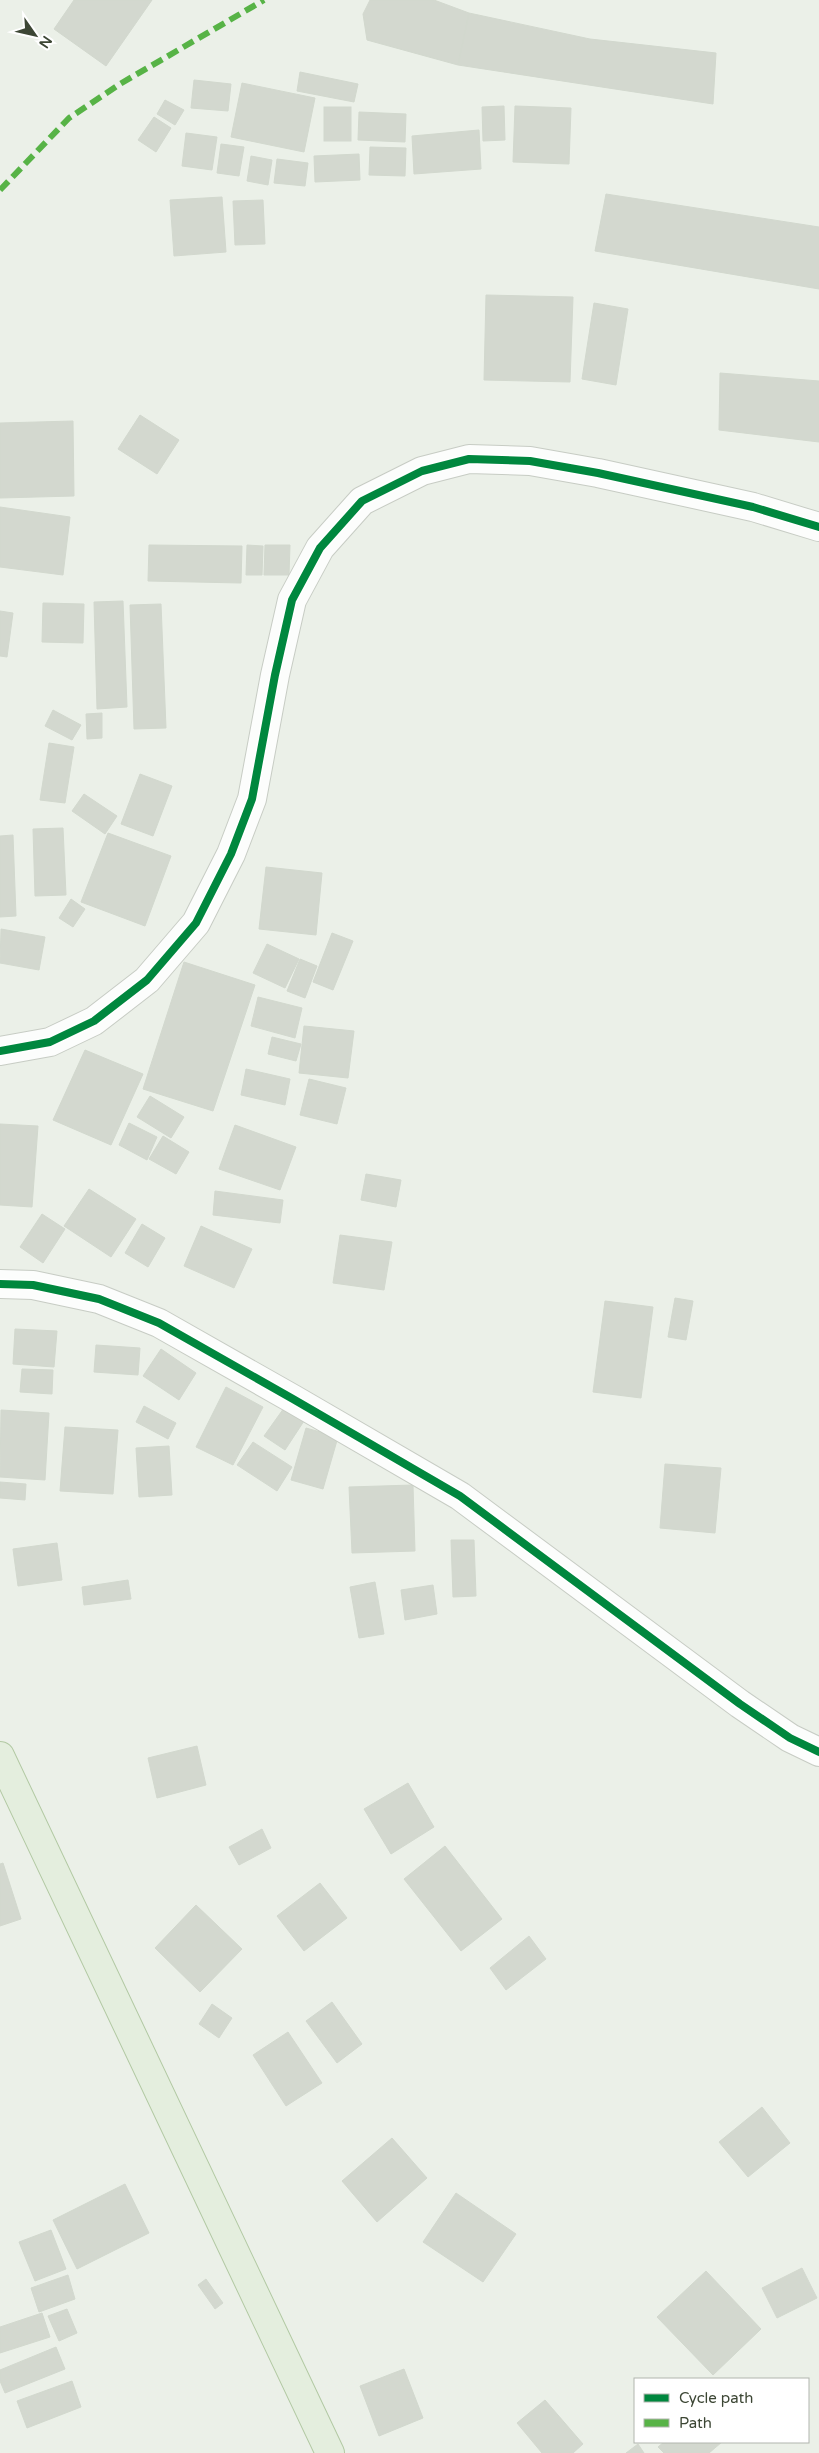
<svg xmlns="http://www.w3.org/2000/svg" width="819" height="2453" font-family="'Varela Round',sans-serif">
<rect width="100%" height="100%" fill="#ebf0e8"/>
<g fill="#d3d8cf" stroke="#d2d8ce">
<polygon points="74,0 152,0 106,66 54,29"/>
<polygon points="370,0 434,0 469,13 458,65 367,40 363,14"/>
<polygon points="469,13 590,39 716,53 713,104 458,65"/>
<polygon points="300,72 358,84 354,102 297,91"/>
<polygon points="194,80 231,84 228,111 191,108"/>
<polygon points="242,83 315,98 304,152 231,137"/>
<polygon points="165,100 184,110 175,125 157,114"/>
<polygon points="504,106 505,140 483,141 482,107"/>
<polygon points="515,106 571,108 569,164 513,162"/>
<rect x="324" y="107" width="27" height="34"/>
<polygon points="359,112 406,114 405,142 358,140"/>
<polygon points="154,117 171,128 156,152 138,140"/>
<polygon points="479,130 481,169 414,174 412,136"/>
<polygon points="186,133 217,137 212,170 182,166"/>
<polygon points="221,144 244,147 239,176 217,173"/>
<polygon points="370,147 406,148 405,176 369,175"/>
<polygon points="359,154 360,180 315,182 314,156"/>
<polygon points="251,156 272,160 268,185 247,181"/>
<polygon points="277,159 308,163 305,186 274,183"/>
<polygon points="606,194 819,227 819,289 595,251"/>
<polygon points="222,197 226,252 174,256 170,200"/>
<polygon points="263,200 265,244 235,245 233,201"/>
<polygon points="486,295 573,297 570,382 484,380"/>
<polygon points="594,303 628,309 616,385 582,379"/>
<polygon points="720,373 819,381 819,442 719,430"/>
<polygon points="140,415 179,440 157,474 118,449"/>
<polygon points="73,421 74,496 0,498 0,423"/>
<polygon points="0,507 70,517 63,575 0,567"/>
<polygon points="149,545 242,546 241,583 148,581"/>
<polygon points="247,545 263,546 262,575 246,575"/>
<polygon points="265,545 290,545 289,575 264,575"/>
<polygon points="123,601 127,707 97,709 94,602"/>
<polygon points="43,603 84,604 83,643 42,642"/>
<polygon points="161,604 166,728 134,729 130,605"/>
<polygon points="0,611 13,613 7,657 0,656"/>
<polygon points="53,710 81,725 72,740 45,726"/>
<polygon points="102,713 102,738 87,739 86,714"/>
<polygon points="49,743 74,747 65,803 40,800"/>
<polygon points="140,774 172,786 153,836 121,824"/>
<polygon points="84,794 117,816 105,834 72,811"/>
<polygon points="63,828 66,895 35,896 33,829"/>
<polygon points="108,833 171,856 145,926 81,902"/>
<polygon points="13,835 16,916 0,917 0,836"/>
<polygon points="266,867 322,873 316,935 259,929"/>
<polygon points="71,899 85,909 73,927 59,918"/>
<polygon points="1,929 45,937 39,970 0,963"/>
<polygon points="332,933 353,941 333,990 313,982"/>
<polygon points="267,944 299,959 285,988 253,973"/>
<polygon points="300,959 317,966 305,998 287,991"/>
<polygon points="184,962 255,985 213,1111 143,1089"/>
<polygon points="258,997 302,1008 295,1038 251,1026"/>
<polygon points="304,1026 354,1031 348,1078 299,1073"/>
<polygon points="272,1037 301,1044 296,1061 268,1054"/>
<polygon points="85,1050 143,1074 111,1145 53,1120"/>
<polygon points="246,1069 290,1079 285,1105 241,1095"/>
<polygon points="309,1079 346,1088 337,1124 300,1115"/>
<polygon points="150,1096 184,1117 171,1138 137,1117"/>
<polygon points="129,1123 157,1137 147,1160 119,1145"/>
<polygon points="0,1124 38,1126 32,1207 0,1205"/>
<polygon points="235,1125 296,1147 280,1190 219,1169"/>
<polygon points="163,1136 189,1152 176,1174 149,1159"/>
<polygon points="366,1174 401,1180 396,1207 361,1200"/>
<polygon points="89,1189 136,1219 111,1257 64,1226"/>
<polygon points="215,1191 283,1200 280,1223 213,1215"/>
<polygon points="42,1214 65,1229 43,1263 20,1247"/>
<polygon points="142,1224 165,1238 148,1267 125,1253"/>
<polygon points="201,1226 252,1249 234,1288 184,1266"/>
<polygon points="340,1235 392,1242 384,1290 333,1283"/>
<polygon points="675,1298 693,1301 686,1340 668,1337"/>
<polygon points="605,1301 653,1307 641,1398 593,1392"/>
<polygon points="15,1329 57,1331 54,1367 13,1364"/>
<polygon points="96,1345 140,1348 138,1375 94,1372"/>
<polygon points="161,1349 196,1373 179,1400 143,1376"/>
<polygon points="22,1369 53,1370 52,1394 20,1392"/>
<polygon points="226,1387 263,1407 233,1465 196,1447"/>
<polygon points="144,1406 176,1423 168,1439 136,1422"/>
<polygon points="284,1408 304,1421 285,1450 264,1436"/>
<polygon points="1,1410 49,1413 45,1480 0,1477"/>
<polygon points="65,1427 118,1430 113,1494 60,1491"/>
<polygon points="306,1428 338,1437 323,1489 291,1480"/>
<polygon points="253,1442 292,1467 277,1491 237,1465"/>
<polygon points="169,1446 172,1495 139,1497 136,1448"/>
<polygon points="665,1464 721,1468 715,1533 660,1528"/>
<polygon points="0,1482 26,1484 25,1500 0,1498"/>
<polygon points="413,1485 415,1551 352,1553 349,1487"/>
<polygon points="451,1540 474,1540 476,1596 453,1597"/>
<polygon points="57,1543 62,1580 18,1586 13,1549"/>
<polygon points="128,1580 131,1599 84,1605 82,1587"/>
<polygon points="375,1582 384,1634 359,1638 350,1587"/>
<polygon points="433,1585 437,1614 405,1620 401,1590"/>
<polygon points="197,1746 206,1785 157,1798 148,1758"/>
<polygon points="408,1783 434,1827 391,1854 364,1809"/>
<polygon points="262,1829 271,1848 239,1865 229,1847"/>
<polygon points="445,1846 502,1919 461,1951 404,1879"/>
<polygon points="3,1863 21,1919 0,1926 0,1864"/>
<polygon points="320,1883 347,1918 304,1951 277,1916"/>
<polygon points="196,1905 242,1949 200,1992 155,1948"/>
<polygon points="529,1936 546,1959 506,1990 490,1968"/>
<polygon points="332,2002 362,2044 337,2063 306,2021"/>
<polygon points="212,2004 232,2018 219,2038 199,2024"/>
<polygon points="288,2032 322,2083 286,2106 253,2055"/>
<polygon points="762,2107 790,2143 748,2177 719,2142"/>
<polygon points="392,2138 427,2178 377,2222 342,2181"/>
<polygon points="125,2184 149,2233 77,2269 53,2220"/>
<polygon points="456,2193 516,2234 483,2282 423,2242"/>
<polygon points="51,2230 66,2269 35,2281 19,2242"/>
<polygon points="802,2268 817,2298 777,2318 762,2288"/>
<polygon points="706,2271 761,2329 713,2375 657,2317"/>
<polygon points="68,2275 75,2299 39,2312 31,2288"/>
<polygon points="206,2279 223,2303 215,2309 198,2285"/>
<polygon points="67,2309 77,2333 59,2341 48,2316"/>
<polygon points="42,2313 50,2337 0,2353 0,2327"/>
<polygon points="56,2347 65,2369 5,2393 0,2381 0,2370"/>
<polygon points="404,2369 423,2418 379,2436 360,2386"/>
<polygon points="72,2381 81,2407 27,2428 17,2401"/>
<polygon points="545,2400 583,2444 573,2453 542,2453 517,2423"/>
<polygon points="664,2442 722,2442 709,2453 664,2453 658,2447"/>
<polygon points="638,2444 644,2453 626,2453"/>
</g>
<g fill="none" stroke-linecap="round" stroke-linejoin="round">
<g stroke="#c7ccc4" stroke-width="30">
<g id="minor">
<polyline points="0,1051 50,1042 94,1021 147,980 196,923 231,854 252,799 275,675 292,600 320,548 362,501 422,471 469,459 530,461 598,473 753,507 819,527"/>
<polyline points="0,1284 33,1285 99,1299 159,1323 293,1399 460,1496 740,1704 790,1738 819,1752"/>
</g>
</g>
<g stroke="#b2c9a3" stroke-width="30">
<polyline id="trunk" points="0,1756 330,2453"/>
</g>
<use href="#minor" stroke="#fcfdfc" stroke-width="28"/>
<use href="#trunk" stroke="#e4eede" stroke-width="28"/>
<polyline stroke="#57b346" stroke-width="6" stroke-dasharray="12 6" stroke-linecap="butt" points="0,190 69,118 120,84 264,0"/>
<g stroke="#fff" stroke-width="11">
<g id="cycleway">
<polyline points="0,1051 50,1042 94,1021 147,980 196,923 231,854 252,799 275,675 292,600 320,548 362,501 422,471 469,459 530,461 598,473 753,507 819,527"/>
<polyline points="0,1284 33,1285 99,1299 159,1323 293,1399 460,1496 740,1704 790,1738 819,1752"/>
</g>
</g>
<use href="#cycleway" stroke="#00873e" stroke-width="8"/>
</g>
<rect x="634" y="2378" width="175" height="65" fill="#ffffff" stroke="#b1b5ae"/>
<rect x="644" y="2394" width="25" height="8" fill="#00873e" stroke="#b1b5ae"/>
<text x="679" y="2403" font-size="15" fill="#3c4634">Cycle path</text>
<rect x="644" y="2419" width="25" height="8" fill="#57b346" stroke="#b1b5ae"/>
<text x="679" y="2428" font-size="15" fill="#3c4634">Path</text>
<g transform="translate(35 35) rotate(124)" stroke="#ffffff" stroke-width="4" paint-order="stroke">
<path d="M0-4L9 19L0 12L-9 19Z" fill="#3c4634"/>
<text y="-8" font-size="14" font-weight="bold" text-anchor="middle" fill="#3c4634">N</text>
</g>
</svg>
